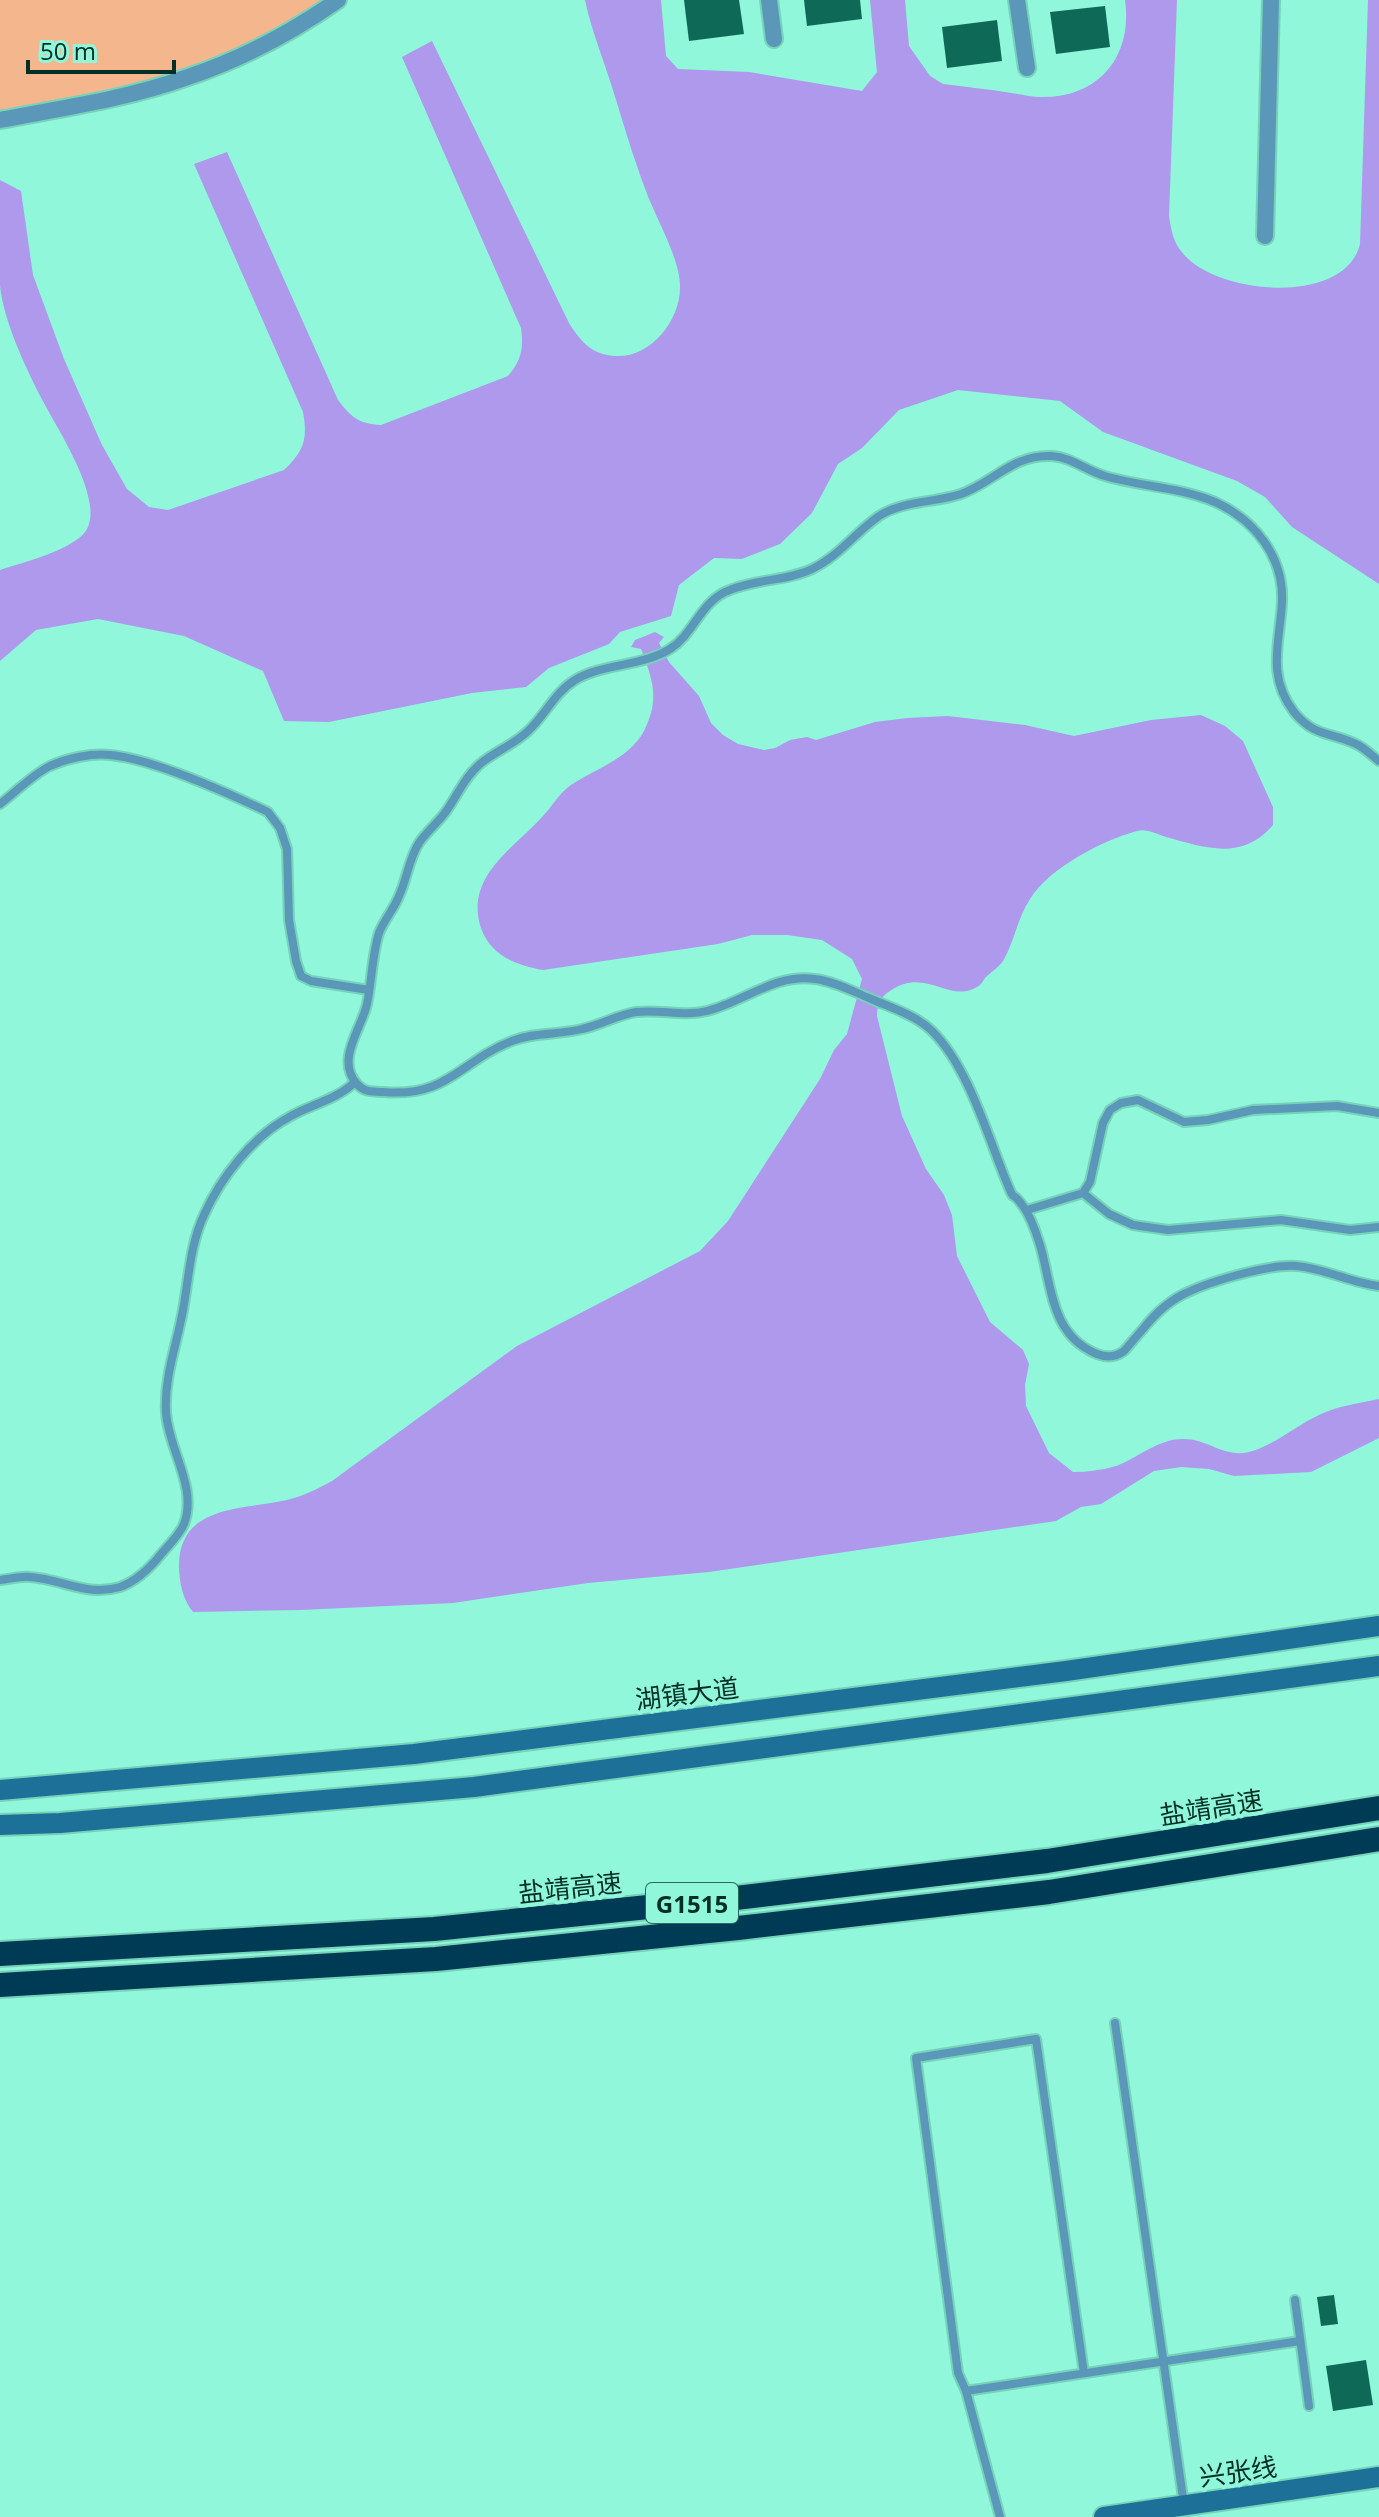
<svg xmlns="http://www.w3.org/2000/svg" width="1379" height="2517" font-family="'Open Sans','Noto Sans SC',sans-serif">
<rect width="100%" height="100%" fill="#90f7db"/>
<polygon fill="#f4b68d" points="0,0 332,0 292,32 186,72 42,105 0,112"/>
<g fill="#ae99ed">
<path d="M585 0H661L666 56 678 69 749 72 862 91 877 72 870 0H905L909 46 930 76 943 84C966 87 988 89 1011 93 1021 94 1031 97 1041 97 1099 98 1133 56 1125 0H1177L1169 216C1171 229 1173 241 1181 251 1213 295 1345 307 1360 244L1368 0H1379V584L1292 527 1265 497 1237 481 1103 432 1060 401 958 390 899 410 862 448 838 464 812 513 780 544 742 559 714 558 679 585 671 616 620 632 609 644 549 668 526 687 472 693 329 722 284 721 263 671 184 636 98 619 36 630 0 661V570C21 563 77 549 87 529 103 499 60 433 45 405 28 373 3 321 0 285 0 251 0 215 0 180L21 191 33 275 64 359 102 445 127 489 149 507 168 510 284 470C304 451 308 439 303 412L194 164 227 152 338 400C351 417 359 424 381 425L508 376C521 361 524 348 521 328L402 57 432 41 569 323C581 342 592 355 616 356 651 358 680 320 680 288 681 260 656 219 646 191 633 157 623 122 612 87 603 58 591 29 585 0Z"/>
<path d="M655 632 664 637 659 643 669 662 699 696 711 723 723 735 738 744 764 750 775 748 790 740 807 737 816 740 875 722 907 718 948 716 1025 725 1074 736 1151 720 1201 715 1225 726 1243 741 1273 807V825C1242 861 1206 848 1166 837 1157 834 1146 828 1137 831 1103 840 1049 868 1030 899 1018 917 1014 942 1003 961 999 967 991 972 985 978 983 981 981 985 977 987 950 1004 925 966 890 991 880 997 877 1005 877 1016L902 1116 926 1169 944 1195 952 1215 957 1256 990 1322 1023 1350 1029 1364 1025 1385 1026 1406 1049 1453 1073 1472C1088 1472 1102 1470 1116 1466 1138 1458 1159 1438 1184 1439 1208 1439 1224 1458 1249 1452 1275 1445 1295 1426 1319 1415 1337 1406 1360 1403 1379 1399V1438L1311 1472 1234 1476 1209 1469 1181 1467 1154 1471 1101 1504 1081 1507 1056 1521 709 1572 588 1583 453 1603 301 1610 193 1612C183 1600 179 1582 179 1566 179 1504 244 1510 287 1500 304 1496 317 1489 332 1481L517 1346 700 1251 728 1221 820 1079 834 1050 847 1034 862 979 852 959 822 940 787 935H752L718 944 543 970C516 965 491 956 481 928 464 877 514 848 542 817 552 807 559 793 571 785 595 769 630 758 644 731 660 699 653 680 641 649L631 647 635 640Z"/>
</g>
<g fill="#0f6957">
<polygon points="684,0 739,0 744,34 689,41"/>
<polygon points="804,0 860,0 862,19 807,26"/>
<polygon points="1105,6 1110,47 1056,54 1050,12"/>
<polygon points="997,20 1002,61 947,68 942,27"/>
<polygon points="1334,2295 1338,2324 1321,2326 1317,2297"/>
<polygon points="1366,2360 1373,2405 1333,2411 1326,2366"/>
</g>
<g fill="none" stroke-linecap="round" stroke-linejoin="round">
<g stroke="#76d3ba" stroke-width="12">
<g id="lane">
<path d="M1379 761C1371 755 1365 748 1356 744 1331 732 1314 737 1294 712 1266 675 1280 642 1282 602 1284 557 1255 520 1215 502 1180 487 1142 487 1105 476 1087 471 1071 457 1052 456 1013 454 994 482 961 494 935 503 904 500 879 516 856 532 839 556 812 569 787 581 756 579 730 590 701 600 694 634 670 649 641 667 603 663 575 680 554 693 545 716 527 732 513 745 494 752 480 764 465 777 458 794 447 810 439 822 427 831 419 843 409 858 407 879 399 896 394 909 384 920 379 933 372 955 372 981 367 1004 362 1028 335 1060 357 1084 365 1093 372 1091 383 1092 448 1098 460 1061 512 1041 534 1032 559 1035 582 1029 601 1025 617 1015 636 1012 660 1009 684 1017 707 1011 744 1002 775 973 815 979 833 981 852 991 869 998 889 1007 916 1015 932 1031 968 1066 988 1137 1007 1183 1016 1205 1010 1188 1023 1206 1031 1217 1036 1232 1040 1245 1052 1285 1050 1335 1097 1354 1107 1358 1116 1357 1124 1351 1126 1349 1141 1331 1143 1329 1155 1314 1168 1301 1186 1293 1211 1281 1269 1264 1296 1266 1324 1268 1351 1283 1379 1286"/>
<path d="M0 804C16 792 32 775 50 766 68 758 91 753 110 755 154 759 228 793 268 812L280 828 287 849 289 920 296 961 301 976 311 981 369 990"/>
<polyline points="1083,1193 1090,1182 1103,1123 1110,1110 1121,1103 1138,1100 1184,1122 1208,1120 1253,1110 1337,1106 1379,1113"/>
<polyline points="1027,1210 1083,1193 1109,1214 1133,1225 1168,1230 1281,1220 1350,1230 1379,1227"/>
<path d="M0 1580C10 1579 21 1576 30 1577 62 1579 87 1597 120 1587 137 1581 151 1567 162 1553 169 1545 180 1534 184 1524 198 1487 168 1449 166 1412 164 1377 177 1344 183 1310 189 1277 190 1245 204 1215 221 1177 253 1136 291 1116 312 1104 336 1100 355 1082"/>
<polyline points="1115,2023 1184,2505"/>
<polyline points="1295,2300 1309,2406"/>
<polyline points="966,2391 958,2373 916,2058 1036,2039 1084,2373"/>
<polyline points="1000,2517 966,2391 1300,2341"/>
</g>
</g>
<g stroke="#76d3ba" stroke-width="20">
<g id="street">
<polyline points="769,0 774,39"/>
<polyline points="1017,0 1027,68"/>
<path d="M0 120C61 108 126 99 185 78 240 60 291 33 338 0"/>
<polyline points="1265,236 1271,0"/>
</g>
</g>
<g stroke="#76d3ba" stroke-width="24">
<g id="secondary">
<polyline points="0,1790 414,1754 1066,1671 1379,1626"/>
<polyline points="0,1825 60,1823 474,1787 1379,1666"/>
<polyline points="1104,2517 1379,2477"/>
</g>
</g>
<g stroke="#76d3ba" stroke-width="28">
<g id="highway">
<polyline points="0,1954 434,1929 736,1898 1047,1861 1379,1808"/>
<polyline points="0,1985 436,1959 738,1928 1049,1892 1379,1839"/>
</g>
</g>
<use href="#lane" stroke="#5a97b9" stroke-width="8"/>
<use href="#street" stroke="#5a97b9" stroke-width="16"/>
<use href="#secondary" stroke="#1d7098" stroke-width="20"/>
<use href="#highway" stroke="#003b55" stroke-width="24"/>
</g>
<g text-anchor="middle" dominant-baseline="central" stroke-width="8" stroke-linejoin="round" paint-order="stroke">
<rect fill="#90f7db" stroke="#2b6b5c" stroke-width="2" x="646" y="1883" width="92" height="40" rx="6"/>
<g font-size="24" font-weight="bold" fill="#002f25">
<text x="692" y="1903">G1515</text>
</g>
<g font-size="26" fill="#002f25" stroke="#90f7db">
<text transform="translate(687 1693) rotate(-7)">湖镇大道</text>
<text transform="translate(1211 1807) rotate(-9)">盐靖高速</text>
<text transform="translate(570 1887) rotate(-6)">盐靖高速</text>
<text transform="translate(1238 2471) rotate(-8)">兴张线</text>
</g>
</g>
<path d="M28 60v12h146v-12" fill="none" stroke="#002f25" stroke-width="4"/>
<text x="40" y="60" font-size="24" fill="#002f25" stroke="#90f7db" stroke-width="6" paint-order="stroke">50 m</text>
</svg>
